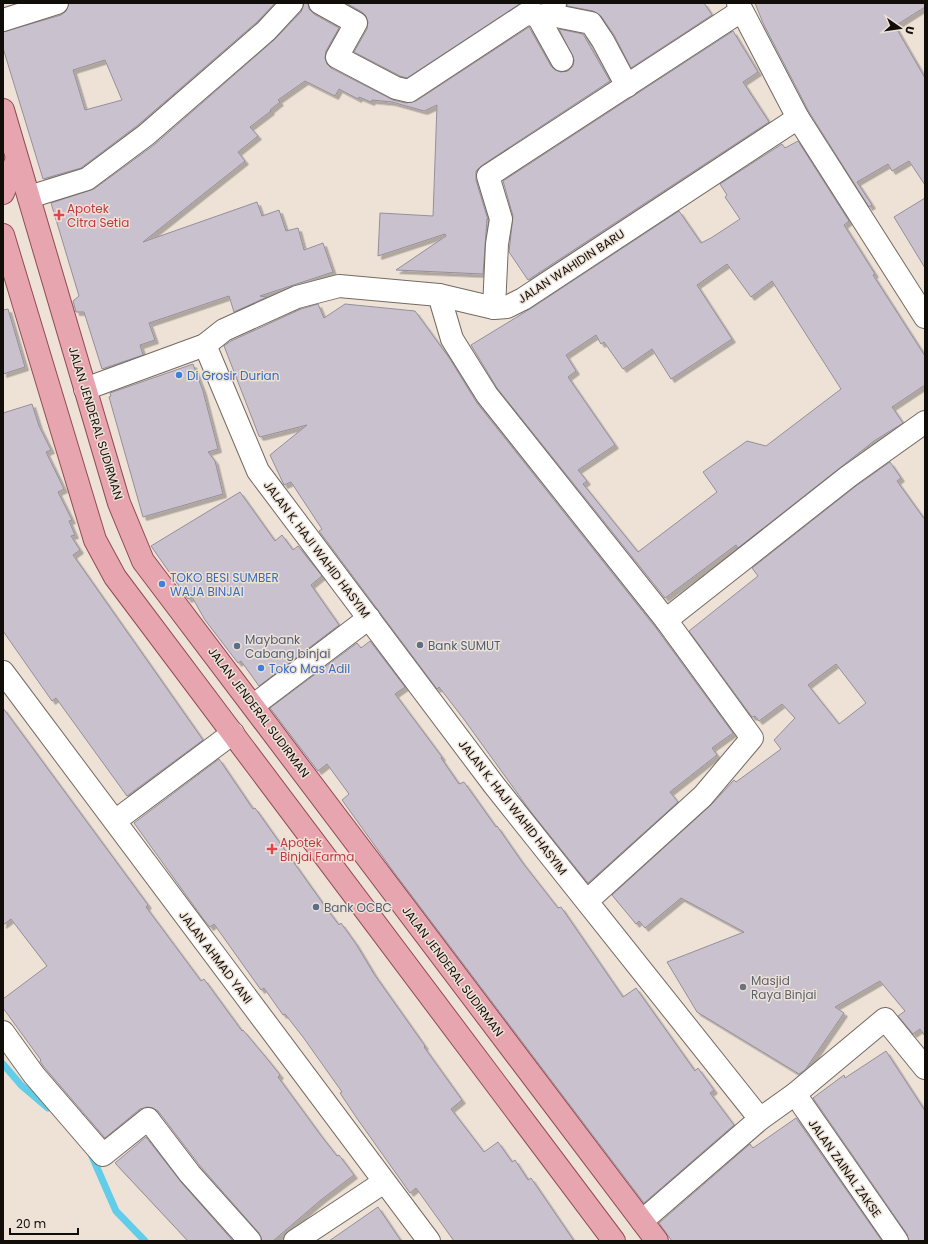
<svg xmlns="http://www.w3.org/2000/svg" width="928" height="1244" font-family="Poppins,sans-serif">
<defs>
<filter id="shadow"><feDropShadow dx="3.5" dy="3.5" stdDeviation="0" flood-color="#0004"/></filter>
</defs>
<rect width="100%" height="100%" fill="#eee2d7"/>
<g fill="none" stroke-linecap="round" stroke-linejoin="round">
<g stroke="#61cde9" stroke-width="7">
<polyline points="3,1064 21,1085 48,1108"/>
<polyline points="91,1154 116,1211 145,1241"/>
</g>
</g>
<g fill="#c9c2ce" stroke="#958f9b" fill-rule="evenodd" filter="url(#shadow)">
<path d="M69 3H275L257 22 138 125 81 168 43 179 3 48V32L61 15 66 11ZM105 60 122 100 85 110 73 70Z"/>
<polygon points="304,3 308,3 309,9 314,14 339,28 326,51 325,58 327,64 331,68 393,100 406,103 416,101 529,27 551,66 555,70 561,72 568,71 573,66 574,60 559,29 583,34 610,81 481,166 476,171 476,180 488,220 487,219 483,274 396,270 446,236 445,234 378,256 380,213 433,216 437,105 424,111 392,102 372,100 371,102 359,97 358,99 339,89 335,96 305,81 278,100 280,102 270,110 271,111 250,127 258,136 238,152 245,161 143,242 257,202 262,216 279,210 286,231 298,228 304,250 323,243 333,272 260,296 267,297 234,312 229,296 149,323 155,340 140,345 143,355 102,369 84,312 76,312 73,301 79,296 51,203 94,189 154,145 274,40 301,12"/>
<polygon points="346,3 521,3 407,78 400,76 354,52 367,29 368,22 366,16 362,12"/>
<polygon points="567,3 704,3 712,15 631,68 614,35 601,16 593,11 567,6"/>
<polygon points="755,3 925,3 925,7 895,26 925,78 925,185 909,161 892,171 888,164 857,182 872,205 869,207 809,112 763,23"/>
<polygon points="733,31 758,72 743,82 769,122 528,280 509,252 513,216 503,181"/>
<path d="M798 141 849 221 844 225 875 274 873 275 925 356V385L892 407 903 423 874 441 738 548 736 545 665 598 497 388 471 345 530 309 679 211 701 243 711 238 740 219 725 197 727 195 720 184 782 144 785 148ZM727 264 751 297 772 281 841 389 766 446 747 441 703 472 717 492 638 552 583 484 587 481 578 470 615 445 568 377 576 371 566 355 596 335 601 344 604 342 623 369 652 349 671 379 732 339 697 285Z"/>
<polygon points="925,198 925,268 894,217"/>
<polygon points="318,304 324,318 345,304 415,311 450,359 477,403 656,628 733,733 712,748 717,755 670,792 678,802 588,883 531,812 463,718 439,687 437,689 319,531 322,529 291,482 284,485 270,455 307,425 260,437 259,436 224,346 231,341 301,309"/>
<polygon points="8,309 25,367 3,374 3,310"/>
<polygon points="193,364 203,391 218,449 208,452 215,461 223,494 143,517 109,397 111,396 110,393"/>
<polygon points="32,404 39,426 51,450 46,452 64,489 58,492 72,520 69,521 75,535 71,536 80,550 73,555 203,740 127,796 56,698 52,701 3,631 3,413"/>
<path d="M890 462 901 478 897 481 925 520V1036L920 1029 913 1034 898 1016 905 1011 880 981 835 1007 844 1013 805 1070 799 1074 697 1012 667 962 744 932 681 898 645 928 639 921 636 924 612 895 711 805 734 780 736 782 781 749 774 740 795 718 782 704 759 721 755 716 752 717 689 631 758 576 752 568 856 486ZM836 664 866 703 839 724 808 685Z"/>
<polygon points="240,492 275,541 282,535 293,550 298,546 322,576 311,585 339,625 259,686 241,661 238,663 205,620 192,597 188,599 151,546"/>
<polygon points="370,641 405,687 395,694 442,757 441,758 459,784 464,782 496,827 497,826 522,862 558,908 561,907 623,997 636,988 695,1071 698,1068 714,1090 710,1093 734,1125 644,1203 393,871 342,800 349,794 327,764 318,771 270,708 357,643 361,648"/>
<polygon points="3,708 148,905 146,907 201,981 204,979 242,1031 243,1030 269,1061 280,1075 278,1077 322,1137 337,1156 339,1155 354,1175 322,1199 273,1241 262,1241 259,1233 200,1166 158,1111 153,1108 147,1107 140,1109 105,1138 44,1067 40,1061 41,1060 3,1008 3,999 47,966 11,919 3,925"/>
<polygon points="219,759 253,809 255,808 324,905 339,925 341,923 356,944 374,974 425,1046 424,1047 462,1100 451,1109 484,1152 498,1142 512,1162 515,1160 528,1180 531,1178 574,1241 454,1241 416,1188 410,1193 356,1117 340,1093 342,1092 303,1037 285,1014 283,1015 264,988 261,990 214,924 210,927 204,920 134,823"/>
<polygon points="886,1051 925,1111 925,1241 909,1241 907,1234 813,1098 844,1075 845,1078"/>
<polygon points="796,1118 882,1241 672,1241 659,1223 750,1144 753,1148"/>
<polygon points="146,1137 181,1182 233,1241 188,1241 115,1163"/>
<polygon points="378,1207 401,1241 329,1241"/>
</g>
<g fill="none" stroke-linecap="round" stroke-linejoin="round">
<g stroke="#746a60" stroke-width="24">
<g id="minor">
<polyline points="320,3 356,23 337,57 396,88 409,91 526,14 544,16 554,10 555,3"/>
<polyline points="738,3 798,118 925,317"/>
<polyline points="554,10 556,16 591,23 603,41 627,86"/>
<polyline points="537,15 562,60"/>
<polyline points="3,20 57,3"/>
<polyline points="29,197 87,179 146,135 266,31 292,3"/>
<polyline points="439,295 452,339 487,395 666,620 752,738 703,796 587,901"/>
<polyline points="494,308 497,244 501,219 488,176 741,11"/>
<polyline points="205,345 258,471 494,785 760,1119 795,1094 885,1019 925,1068"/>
<polyline points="85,389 205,345 224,330 297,297 339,286 439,295 494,308 507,307 523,299 798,118"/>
<polyline points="666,620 849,476 925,422"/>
<polyline points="3,672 429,1241"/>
<polyline points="254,705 369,618"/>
<polyline points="115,821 233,733"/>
<polyline points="3,1032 34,1075 103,1155 148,1119 190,1174 250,1241"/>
<polyline points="795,1094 897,1241"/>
<polyline points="642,1221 760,1119"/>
<polyline points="295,1241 384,1182"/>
</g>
</g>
<g stroke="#924a52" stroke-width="24">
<g id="major">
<polyline points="3,110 119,503 143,561 657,1241"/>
<polyline points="3,193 17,159"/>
<polyline points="3,235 95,540 115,577 614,1241"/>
</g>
</g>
<use href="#minor" stroke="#fff" stroke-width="22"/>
<use href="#major" stroke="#e7a6af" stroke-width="22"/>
</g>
<g fill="#e0444e" stroke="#eee2d7" stroke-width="1.5">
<path d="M57 209h4v4h4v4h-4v4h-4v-4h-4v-4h4z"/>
<path d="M270 843h4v4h4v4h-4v4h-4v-4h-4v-4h4z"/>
</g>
<g fill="#3f7fe0" stroke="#eee2d7" stroke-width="1.5">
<circle cx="179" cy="375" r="4"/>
<circle cx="162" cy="584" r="4"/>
<circle cx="261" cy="668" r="4"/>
</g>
<g fill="#5c6f8a" stroke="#eee2d7" stroke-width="1.5">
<circle cx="420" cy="645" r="4"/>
<circle cx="237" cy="646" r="4"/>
<circle cx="316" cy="907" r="4"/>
</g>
<circle fill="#6b7280" stroke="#eee2d7" stroke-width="1.5" cx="743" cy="987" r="4"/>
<g text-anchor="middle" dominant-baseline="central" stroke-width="3" stroke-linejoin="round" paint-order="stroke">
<g font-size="12" fill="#be3a42" stroke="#eee2d7" text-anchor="start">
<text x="67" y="208">Apotek<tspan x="67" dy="14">Citra Setia</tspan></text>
<text x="280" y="842">Apotek<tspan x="280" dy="14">Binjai Farma</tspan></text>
</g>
<g font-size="12" fill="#110d09" stroke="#eee2d7">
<text transform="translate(571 266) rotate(-33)">JALAN WAHIDIN BARU</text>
<text transform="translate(96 423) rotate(73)">JALAN JENDERAL SUDIRMAN</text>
<text transform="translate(317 549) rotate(53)">JALAN K. HAJI WAHID HASYIM</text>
<text transform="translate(259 712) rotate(53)">JALAN JENDERAL SUDIRMAN</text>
<text transform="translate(513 807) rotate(52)">JALAN K. HAJI WAHID HASYIM</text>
<text transform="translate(216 957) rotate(53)">JALAN AHMAD YANI</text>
<text transform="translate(453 971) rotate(53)">JALAN JENDERAL SUDIRMAN</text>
<text transform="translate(845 1168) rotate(55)">JALAN ZAINAL ZAKSE</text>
</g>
<g font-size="12" fill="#366cbe" stroke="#eee2d7" text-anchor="start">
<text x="187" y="375">Di Grosir Durian</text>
<text x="170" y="577">TOKO BESI SUMBER<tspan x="170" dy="14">WAJA BINJAI</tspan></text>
<text x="269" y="668">Toko Mas Adil</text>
</g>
<g font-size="12" fill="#4e5e75" stroke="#eee2d7" text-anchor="start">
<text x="245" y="639">Maybank<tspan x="245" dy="14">Cabang binjai</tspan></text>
<text x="428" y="645">Bank SUMUT</text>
<text x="324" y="907">Bank OCBC</text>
</g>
<g font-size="12" fill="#5b616d" stroke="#eee2d7" text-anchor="start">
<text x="751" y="980">Masjid<tspan x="751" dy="14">Raya Binjai</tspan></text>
</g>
</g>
<rect width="928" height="1244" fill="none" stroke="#110d09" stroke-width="8"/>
<g transform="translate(900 28) rotate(103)" stroke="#eee2d7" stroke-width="3" paint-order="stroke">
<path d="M0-3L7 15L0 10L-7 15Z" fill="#110d09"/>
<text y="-6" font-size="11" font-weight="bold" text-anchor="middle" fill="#110d09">U</text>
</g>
<path d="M10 1228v6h68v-6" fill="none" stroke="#110d09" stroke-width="2"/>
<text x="16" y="1228" font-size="12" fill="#110d09" stroke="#eee2d7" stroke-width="3" paint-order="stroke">20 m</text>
</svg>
